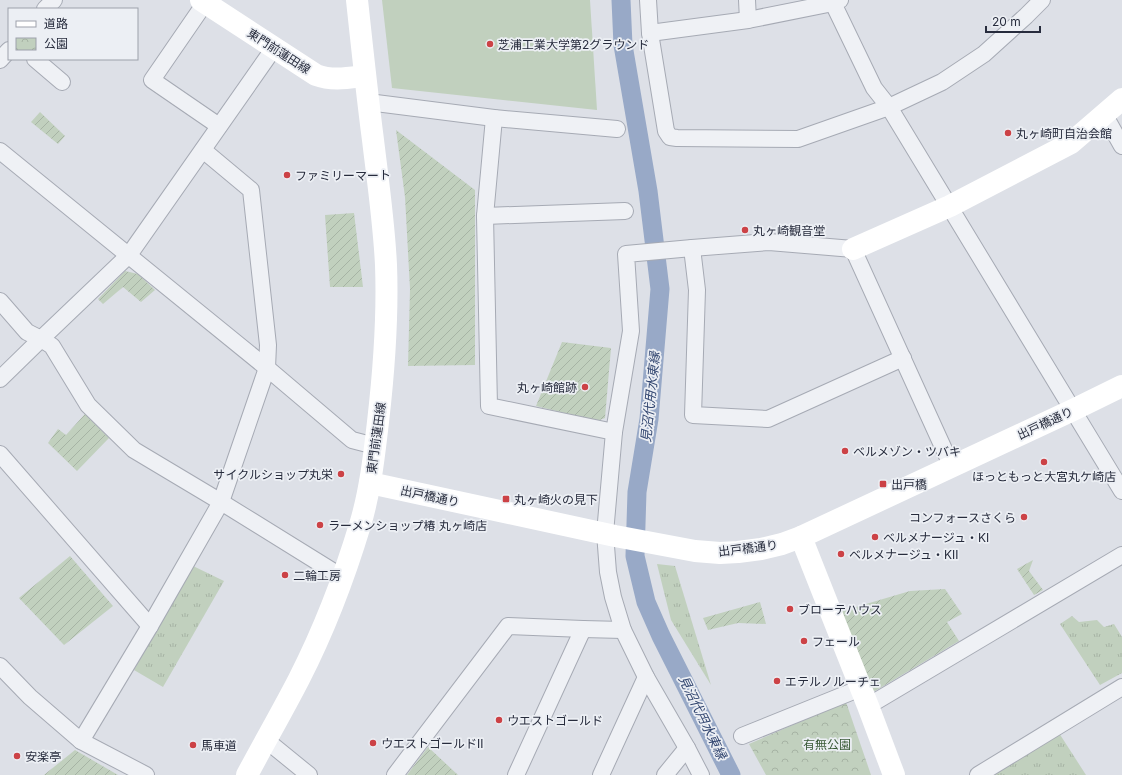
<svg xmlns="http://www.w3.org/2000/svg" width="1122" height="775" font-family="Inter,'Noto Sans JP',sans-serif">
<defs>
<pattern id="grass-tufts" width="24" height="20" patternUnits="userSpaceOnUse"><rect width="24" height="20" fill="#c1d0be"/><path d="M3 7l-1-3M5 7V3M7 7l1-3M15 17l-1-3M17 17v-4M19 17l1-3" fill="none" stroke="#a6b3a4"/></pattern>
<pattern id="park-crowns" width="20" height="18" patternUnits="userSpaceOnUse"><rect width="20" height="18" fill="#c1d0be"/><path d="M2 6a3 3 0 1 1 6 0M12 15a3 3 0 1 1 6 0" fill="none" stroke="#a6b3a4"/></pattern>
<pattern id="garden-furrows" width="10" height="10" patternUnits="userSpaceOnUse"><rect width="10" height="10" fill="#c1d0be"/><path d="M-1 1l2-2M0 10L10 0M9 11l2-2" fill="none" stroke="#a6b3a4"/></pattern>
</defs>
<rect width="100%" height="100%" fill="#dde0e7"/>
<g fill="url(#grass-tufts)">
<polygon points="657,564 675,566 711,685 671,620"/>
<polygon points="191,565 224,581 163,687 134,670"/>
<polygon points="1072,616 1079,622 1097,620 1104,627 1114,624 1122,637 1122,673 1100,685 1060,624"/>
<polygon points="1059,733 1086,775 992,775"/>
</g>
<polygon fill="url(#park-crowns)" points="846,702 871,775 766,775 749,744"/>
<g fill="url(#garden-furrows)">
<polygon points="40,112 65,136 58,144 31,122"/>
<polygon points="396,130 475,190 475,365 408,366 410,289 405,197"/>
<polygon points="354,213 363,287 330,287 325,215"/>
<polygon points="125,271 138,274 155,290 141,302 123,287 103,304 98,299"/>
<polygon points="562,342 611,348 605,418 597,421 536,406"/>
<polygon points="85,414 109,438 77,471 48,443 58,429 66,435"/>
<polygon points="70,556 113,606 64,645 19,598"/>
<polygon points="1033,560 1029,571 1043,590 1034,595 1017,569"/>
<polygon points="945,589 962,614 947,622 959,641 875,691 866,689 839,612 910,591"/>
<polygon points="760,602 766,624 738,623 708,630 703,618"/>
<polygon points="428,747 458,775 407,775"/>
<polygon points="75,750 118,775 44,775"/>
</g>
<polygon fill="#c1d0be" points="382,0 590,0 597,110 392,88"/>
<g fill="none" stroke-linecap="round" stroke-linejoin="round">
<polyline stroke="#98a9c7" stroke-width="19" points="621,0 623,45 648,191 660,289 649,419 637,492 635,556 646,602 661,636 731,775"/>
<g stroke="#a6aab4" stroke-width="18">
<g id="street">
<polyline points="648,0 650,33 666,131 670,137 677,138 798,139 889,107 942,82 984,54 1026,16 1042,0"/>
<polyline points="747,0 748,20"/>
<polyline points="205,3 152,80 219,126"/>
<polyline points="833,3 874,88 889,107 1122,491"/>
<polyline points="45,9 54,0"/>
<polyline points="650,33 748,20 833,3 840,0"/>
<polyline points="35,59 62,82"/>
<polyline points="0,60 9,50"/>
<polyline points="368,102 494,118 617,129"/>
<polyline points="1104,114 1122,146"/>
<polyline points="494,118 485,216 489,406 614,432"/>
<polyline points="0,151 267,368 352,440 375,446"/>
<polyline points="485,216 625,211"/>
<polyline points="692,248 697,290 693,415 768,419 903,358"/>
<polyline points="0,301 27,332 41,339 52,346 88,405 134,450 221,502 342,577"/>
<polyline points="0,379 41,339 129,255 274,48"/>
<polyline points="0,454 150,626"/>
<polyline points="0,666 30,697 81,741 146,775"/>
<polyline points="868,706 1122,555"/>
<polyline points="742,736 861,688"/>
<polyline points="266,740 309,775"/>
<polyline points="81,741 150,626 221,502 267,368 268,345 251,190 203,150"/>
<polyline points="395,775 508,626 583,629 623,630"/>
<polyline points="516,775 583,629"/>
<polyline points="601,775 646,677"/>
<polyline points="665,775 687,748"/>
<polyline points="701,775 687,748 646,677 623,630 613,597 608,572 605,533 614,432 631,331 626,254 692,248 769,242 853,249 952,467"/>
<polyline points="978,775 1122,687"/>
</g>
</g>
<use href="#street" stroke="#eff1f5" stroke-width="16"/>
<g stroke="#fff" stroke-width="22">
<path d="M201 0 316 75C332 81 348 78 365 76"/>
<polyline points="853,249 950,206 1071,143 1122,99"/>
<polyline points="370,483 615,536 695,551 720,553 738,552 761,549 782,544 801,537 1073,410 1122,386"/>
<polyline points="801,537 868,706 894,775"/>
<path d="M247 775C264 743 282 712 299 679 324 630 344 578 360 525 370 492 374 457 378 422 384 370 388 318 386 265 384 223 378 182 373 140 367 94 362 47 357 0"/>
</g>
</g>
<g fill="#cc4246" stroke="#eceff4" stroke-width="1.5">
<circle cx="490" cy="44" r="4"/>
<circle cx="1008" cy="133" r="4"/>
<circle cx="287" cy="175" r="4"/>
<circle cx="745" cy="230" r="4"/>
<circle cx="585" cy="387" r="4"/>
<circle cx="845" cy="451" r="4"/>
<circle cx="1044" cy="462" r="4"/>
<circle cx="341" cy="474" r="4"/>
<rect x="879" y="480" width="8" height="8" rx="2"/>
<rect x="502" y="495" width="8" height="8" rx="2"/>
<circle cx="1024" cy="517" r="4"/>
<circle cx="320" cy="525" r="4"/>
<circle cx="875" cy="537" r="4"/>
<circle cx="841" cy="554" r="4"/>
<circle cx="285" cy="575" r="4"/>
<circle cx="790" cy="609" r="4"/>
<circle cx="804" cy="641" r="4"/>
<circle cx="777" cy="681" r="4"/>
<circle cx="499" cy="720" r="4"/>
<circle cx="373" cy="743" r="4"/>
<circle cx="193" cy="745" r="4"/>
<circle cx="17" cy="756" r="4"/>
</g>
<g text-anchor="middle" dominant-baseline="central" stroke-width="3.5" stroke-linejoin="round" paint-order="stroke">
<g font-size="12" fill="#272c3d" stroke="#eceff4" text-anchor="start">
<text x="498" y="44">芝浦工業大学第2グラウンド</text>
<text x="1016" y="133">丸ヶ崎町自治会館</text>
<text x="295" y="175">ファミリーマート</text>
<text x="753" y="230">丸ヶ崎観音堂</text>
<text x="577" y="387" text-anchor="end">丸ヶ崎館跡</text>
<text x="853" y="451">ベルメゾン・ツバキ</text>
<text x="333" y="474" text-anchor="end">サイクルショップ丸栄</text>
<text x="1044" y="476" text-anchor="middle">ほっともっと大宮丸ケ崎店</text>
<text x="891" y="484">出戸橋</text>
<text x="514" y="499">丸ヶ崎火の見下</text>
<text x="1016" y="517" text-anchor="end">コンフォースさくら</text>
<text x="328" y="525">ラーメンショップ椿 丸ヶ崎店</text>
<text x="883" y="537">ベルメナージュ・KⅠ</text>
<text x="849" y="554">ベルメナージュ・KⅡ</text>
<text x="293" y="575">二輪工房</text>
<text x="798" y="609">ブローテハウス</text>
<text x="812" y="641">フェール</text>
<text x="785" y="681">エテルノルーチェ</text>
<text x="507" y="720">ウエストゴールド</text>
<text x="381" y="743">ウエストゴールドⅡ</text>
<text x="201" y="745">馬車道</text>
<text x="25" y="756">安楽亭</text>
</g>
<g font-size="12" fill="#272c3d" stroke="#eceff4">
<text transform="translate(279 51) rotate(33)">東門前蓮田線</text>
<text transform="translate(1045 423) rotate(-25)">出戸橋通り</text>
<text transform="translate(376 438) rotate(-82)">東門前蓮田線</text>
<text transform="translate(430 496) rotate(12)">出戸橋通り</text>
<text transform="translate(748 548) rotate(-7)">出戸橋通り</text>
</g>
<g font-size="12" fill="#375834" stroke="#eceff4">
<text x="827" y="744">有無公園</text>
</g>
<g font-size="13" font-style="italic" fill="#324670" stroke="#eceff4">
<text transform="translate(650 397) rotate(-84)">見沼代用水東縁</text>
<text transform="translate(703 717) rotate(64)">見沼代用水東縁</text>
</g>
</g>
<rect x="8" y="8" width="130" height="52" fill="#eceff4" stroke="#9da1ab"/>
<rect x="16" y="21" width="20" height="6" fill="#ffffff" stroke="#9da1ab"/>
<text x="44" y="28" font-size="12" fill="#272c3d">道路</text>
<rect x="16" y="38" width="20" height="12" fill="url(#park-crowns)" stroke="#9da1ab"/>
<text x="44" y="48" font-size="12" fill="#272c3d">公園</text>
<path d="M986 26v6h54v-6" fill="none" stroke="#272c3d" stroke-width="2"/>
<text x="992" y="26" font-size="12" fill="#272c3d" stroke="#eceff4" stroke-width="3" paint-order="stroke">20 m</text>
</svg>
